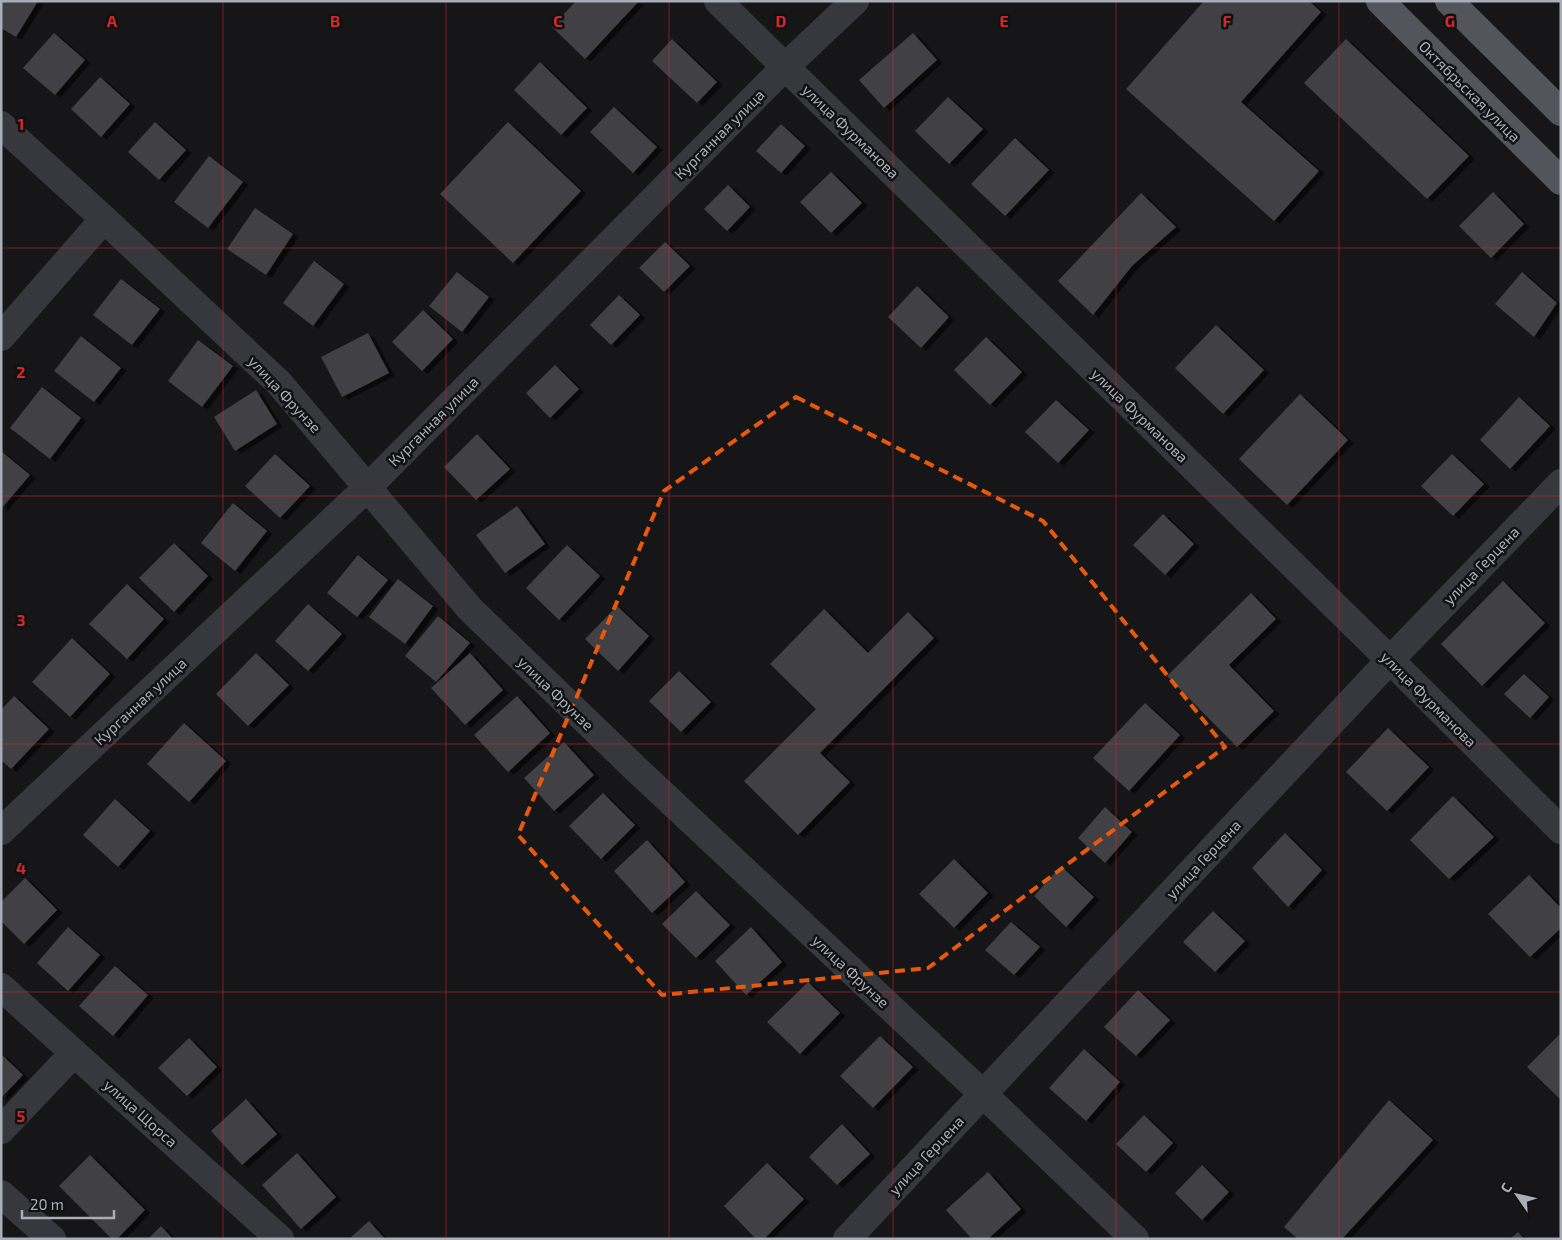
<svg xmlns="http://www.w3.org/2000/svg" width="1562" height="1240" font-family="'Exo 2',sans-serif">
<defs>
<filter id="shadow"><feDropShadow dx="5.5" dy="3" stdDeviation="0" flood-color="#0009"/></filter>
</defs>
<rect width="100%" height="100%" fill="#161618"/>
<g fill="#404145" filter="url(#shadow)">
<polygon points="1,1 38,1 16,37 1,28"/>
<polygon points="576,1 639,1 585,59 552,27"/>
<polygon points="1204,1 1309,1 1321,12 1241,102 1319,171 1274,221 1126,89"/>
<polygon points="54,33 85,60 55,95 23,68"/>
<polygon points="913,33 937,60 884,108 859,80"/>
<polygon points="672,39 717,82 697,103 652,61"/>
<polygon points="1346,39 1469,156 1427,199 1304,83"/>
<polygon points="540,62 587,108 561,135 514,90"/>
<polygon points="100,77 130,104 101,137 71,109"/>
<polygon points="948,97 983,129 949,164 915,131"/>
<polygon points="614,107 657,147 633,173 590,132"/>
<polygon points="155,122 186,150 159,180 128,152"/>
<polygon points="508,122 581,191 513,263 440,194"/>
<polygon points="781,124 805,146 781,173 756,151"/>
<polygon points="1015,138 1049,170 1005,216 971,184"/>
<polygon points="209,156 243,182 208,228 174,202"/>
<polygon points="831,172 862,203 831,233 800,202"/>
<polygon points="728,185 750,207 727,231 704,209"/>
<polygon points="1493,192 1524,224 1491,258 1459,226"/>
<polygon points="1141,193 1176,227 1132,266 1093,315 1058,281"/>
<polygon points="255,208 293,234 266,275 227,249"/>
<polygon points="665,242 690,266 664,292 639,268"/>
<polygon points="314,261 344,284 313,326 283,303"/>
<polygon points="457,272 489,297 462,332 429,306"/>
<polygon points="1522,272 1557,303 1534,337 1495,304"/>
<polygon points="121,279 160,309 132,345 93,315"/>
<polygon points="917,286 949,317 921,348 888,317"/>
<polygon points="619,295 640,315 611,345 590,325"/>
<polygon points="423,310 453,339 422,371 392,342"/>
<polygon points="1216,325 1264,370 1223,414 1175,368"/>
<polygon points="368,333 389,373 342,397 321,357"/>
<polygon points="81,336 121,368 94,402 54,371"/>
<polygon points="986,337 1022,372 990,405 954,370"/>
<polygon points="198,340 233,366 202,407 168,381"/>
<polygon points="555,365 579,389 550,418 526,393"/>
<polygon points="42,387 81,418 50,459 10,428"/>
<polygon points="256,390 277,424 235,451 214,417"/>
<polygon points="1300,394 1348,440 1287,505 1239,459"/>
<polygon points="1519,397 1550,426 1510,469 1480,440"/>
<polygon points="1056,400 1089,430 1058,463 1025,432"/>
<polygon points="477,434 510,469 476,500 444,467"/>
<polygon points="1,451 30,475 1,509"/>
<polygon points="275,454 310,486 280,518 245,486"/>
<polygon points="1452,454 1484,484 1453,516 1421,486"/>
<polygon points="233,503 267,531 235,571 201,543"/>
<polygon points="517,506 545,544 505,573 476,535"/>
<polygon points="1163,514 1194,544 1165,575 1133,545"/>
<polygon points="174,543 208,576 174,612 139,578"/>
<polygon points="567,545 600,576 559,620 526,588"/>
<polygon points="358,555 388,580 357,617 327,593"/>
<polygon points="398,579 433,606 405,644 369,617"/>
<polygon points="1503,581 1545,623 1482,686 1441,644"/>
<polygon points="127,584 164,619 127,659 89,624"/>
<polygon points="1251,593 1276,619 1229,665 1274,711 1237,747 1167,676"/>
<polygon points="308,604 342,634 308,671 275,641"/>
<polygon points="617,606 649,636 618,671 585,639"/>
<polygon points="824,609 868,653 908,612 934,638 820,753 850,782 798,835 744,781 816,709 770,664"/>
<polygon points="438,616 470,643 436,682 405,656"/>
<polygon points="72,638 110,674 70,717 32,682"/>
<polygon points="256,653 289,685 248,726 216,694"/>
<polygon points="470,653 503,690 465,725 431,688"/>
<polygon points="679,671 711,702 681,732 649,701"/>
<polygon points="1524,674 1549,697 1530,718 1504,694"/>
<polygon points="14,696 49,729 11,769 1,760 1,710"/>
<polygon points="517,696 550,733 508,772 474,735"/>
<polygon points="1145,703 1180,735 1129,791 1093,758"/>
<polygon points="184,723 226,761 189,802 147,764"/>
<polygon points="1388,728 1429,767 1387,811 1346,772"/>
<polygon points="564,742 594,775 554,811 524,778"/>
<polygon points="603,793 635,825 601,859 569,826"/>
<polygon points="1453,796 1494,837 1449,879 1410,840"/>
<polygon points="115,799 150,831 118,867 83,835"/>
<polygon points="1105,807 1132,832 1105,863 1078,838"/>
<polygon points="1285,833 1322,870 1288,907 1252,868"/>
<polygon points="647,840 685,882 652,913 614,871"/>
<polygon points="954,859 988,893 954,928 919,894"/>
<polygon points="1061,866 1094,897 1066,927 1034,896"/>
<polygon points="1529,875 1561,908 1561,928 1530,957 1488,914"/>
<polygon points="25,878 57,910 24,944 1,921 1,902"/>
<polygon points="696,891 730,925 696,958 662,924"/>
<polygon points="1213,911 1245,941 1215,972 1183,942"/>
<polygon points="1011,922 1040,947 1014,975 985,950"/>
<polygon points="68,927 100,955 68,991 37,963"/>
<polygon points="751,927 782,962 746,995 715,961"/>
<polygon points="115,966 148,995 113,1036 79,1006"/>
<polygon points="808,982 840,1013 800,1054 767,1022"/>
<polygon points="1138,990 1170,1020 1136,1056 1104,1027"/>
<polygon points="1561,1033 1561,1100 1527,1067"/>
<polygon points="880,1036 913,1067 873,1108 840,1076"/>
<polygon points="189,1038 217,1067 187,1096 158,1068"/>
<polygon points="1084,1049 1120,1082 1086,1121 1049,1088"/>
<polygon points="1,1054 23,1075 1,1098"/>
<polygon points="246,1099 277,1134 242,1165 211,1131"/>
<polygon points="1389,1100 1433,1140 1342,1239 1298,1239 1284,1227"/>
<polygon points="1144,1115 1173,1143 1146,1172 1116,1144"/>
<polygon points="842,1124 870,1154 837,1185 809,1157"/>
<polygon points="297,1153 336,1197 301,1229 262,1185"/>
<polygon points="90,1155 145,1210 117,1239 112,1239 59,1186"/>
<polygon points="767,1163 804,1199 764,1239 756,1239 724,1206"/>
<polygon points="1202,1165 1229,1192 1202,1220 1175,1193"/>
<polygon points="988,1172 1021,1209 988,1239 972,1239 946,1210"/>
<polygon points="369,1221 385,1239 349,1239"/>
<polygon points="161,1226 173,1239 148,1239"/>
<polygon points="1518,1232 1524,1239 1510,1239"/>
</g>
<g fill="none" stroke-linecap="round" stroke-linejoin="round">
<g stroke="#37383d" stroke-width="28">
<polyline points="718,1 1390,660 1561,830"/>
<polyline points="1,125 104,219 279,383 470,609 637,770 983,1094 1135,1239"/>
<polyline points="1,337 104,219"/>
<polyline points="1,831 368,487 786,66 855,1"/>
<polyline points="1,987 280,1239"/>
<polyline points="1,1130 74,1053"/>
<polyline points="1,1194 52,1239"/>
<polyline points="847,1239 1390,660 1561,483"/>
</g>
<g stroke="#53555c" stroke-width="28">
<polyline points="1380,1 1561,181"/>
<polyline points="1449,1 1561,112"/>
</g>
</g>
<path fill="none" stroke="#e8590c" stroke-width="4" stroke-dasharray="10 6" stroke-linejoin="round" d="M796 397 1043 521 1225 747 928 968 662 995 518 835 664 491Z"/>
<path fill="none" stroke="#d62828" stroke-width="1" stroke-opacity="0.55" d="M223 1V1239M446 1V1239M669 1V1239M893 1V1239M1116 1V1239M1339 1V1239M1 248H1561M1 496H1561M1 744H1561M1 992H1561"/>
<g text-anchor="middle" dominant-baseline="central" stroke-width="5" stroke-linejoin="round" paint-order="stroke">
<g font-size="15" fill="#a8adb8" stroke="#111113">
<text transform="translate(1470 91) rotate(45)">Октябрьская улица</text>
<text transform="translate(851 131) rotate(44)">улица Фурманова</text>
<text transform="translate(719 134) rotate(-45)">Курганная улица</text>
<text transform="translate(285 394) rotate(47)">улица Фрунзе</text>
<text transform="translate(1140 415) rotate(44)">улица Фурманова</text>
<text transform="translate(433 421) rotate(-45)">Курганная улица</text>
<text transform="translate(1481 565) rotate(-46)">улица Герцена</text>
<text transform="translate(556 693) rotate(44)">улица Фрунзе</text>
<text transform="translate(1429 699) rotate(45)">улица Фурманова</text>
<text transform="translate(140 701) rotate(-43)">Курганная улица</text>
<text transform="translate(1203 859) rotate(-47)">улица Герцена</text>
<text transform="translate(851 971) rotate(43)">улица Фрунзе</text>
<text transform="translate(141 1113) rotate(42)">улица Щорса</text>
<text transform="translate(926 1155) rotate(-47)">улица Герцена</text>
</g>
</g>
<g font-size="16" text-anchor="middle" font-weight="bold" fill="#d62828" stroke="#111113" stroke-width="5" stroke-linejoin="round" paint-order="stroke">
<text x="112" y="27">A</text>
<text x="335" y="27">B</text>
<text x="558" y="27">C</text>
<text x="781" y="27">D</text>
<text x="1004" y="27">E</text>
<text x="1227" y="27">F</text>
<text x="1450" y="27">G</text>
<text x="21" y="130">1</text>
<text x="21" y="378">2</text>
<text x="21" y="626">3</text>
<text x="21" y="874">4</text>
<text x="21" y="1122">5</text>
</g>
<rect width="1562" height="1240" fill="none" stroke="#a8adb8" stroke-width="5"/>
<g transform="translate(1517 1195) rotate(304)" stroke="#111113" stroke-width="4" paint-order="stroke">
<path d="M0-4L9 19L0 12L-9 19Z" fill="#a8adb8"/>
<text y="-8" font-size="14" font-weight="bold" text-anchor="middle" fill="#a8adb8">С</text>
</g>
<path d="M22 1210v8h92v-8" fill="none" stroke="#a8adb8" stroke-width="2.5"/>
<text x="30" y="1210" font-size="15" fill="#a8adb8" stroke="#111113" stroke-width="4" paint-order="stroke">20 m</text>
</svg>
